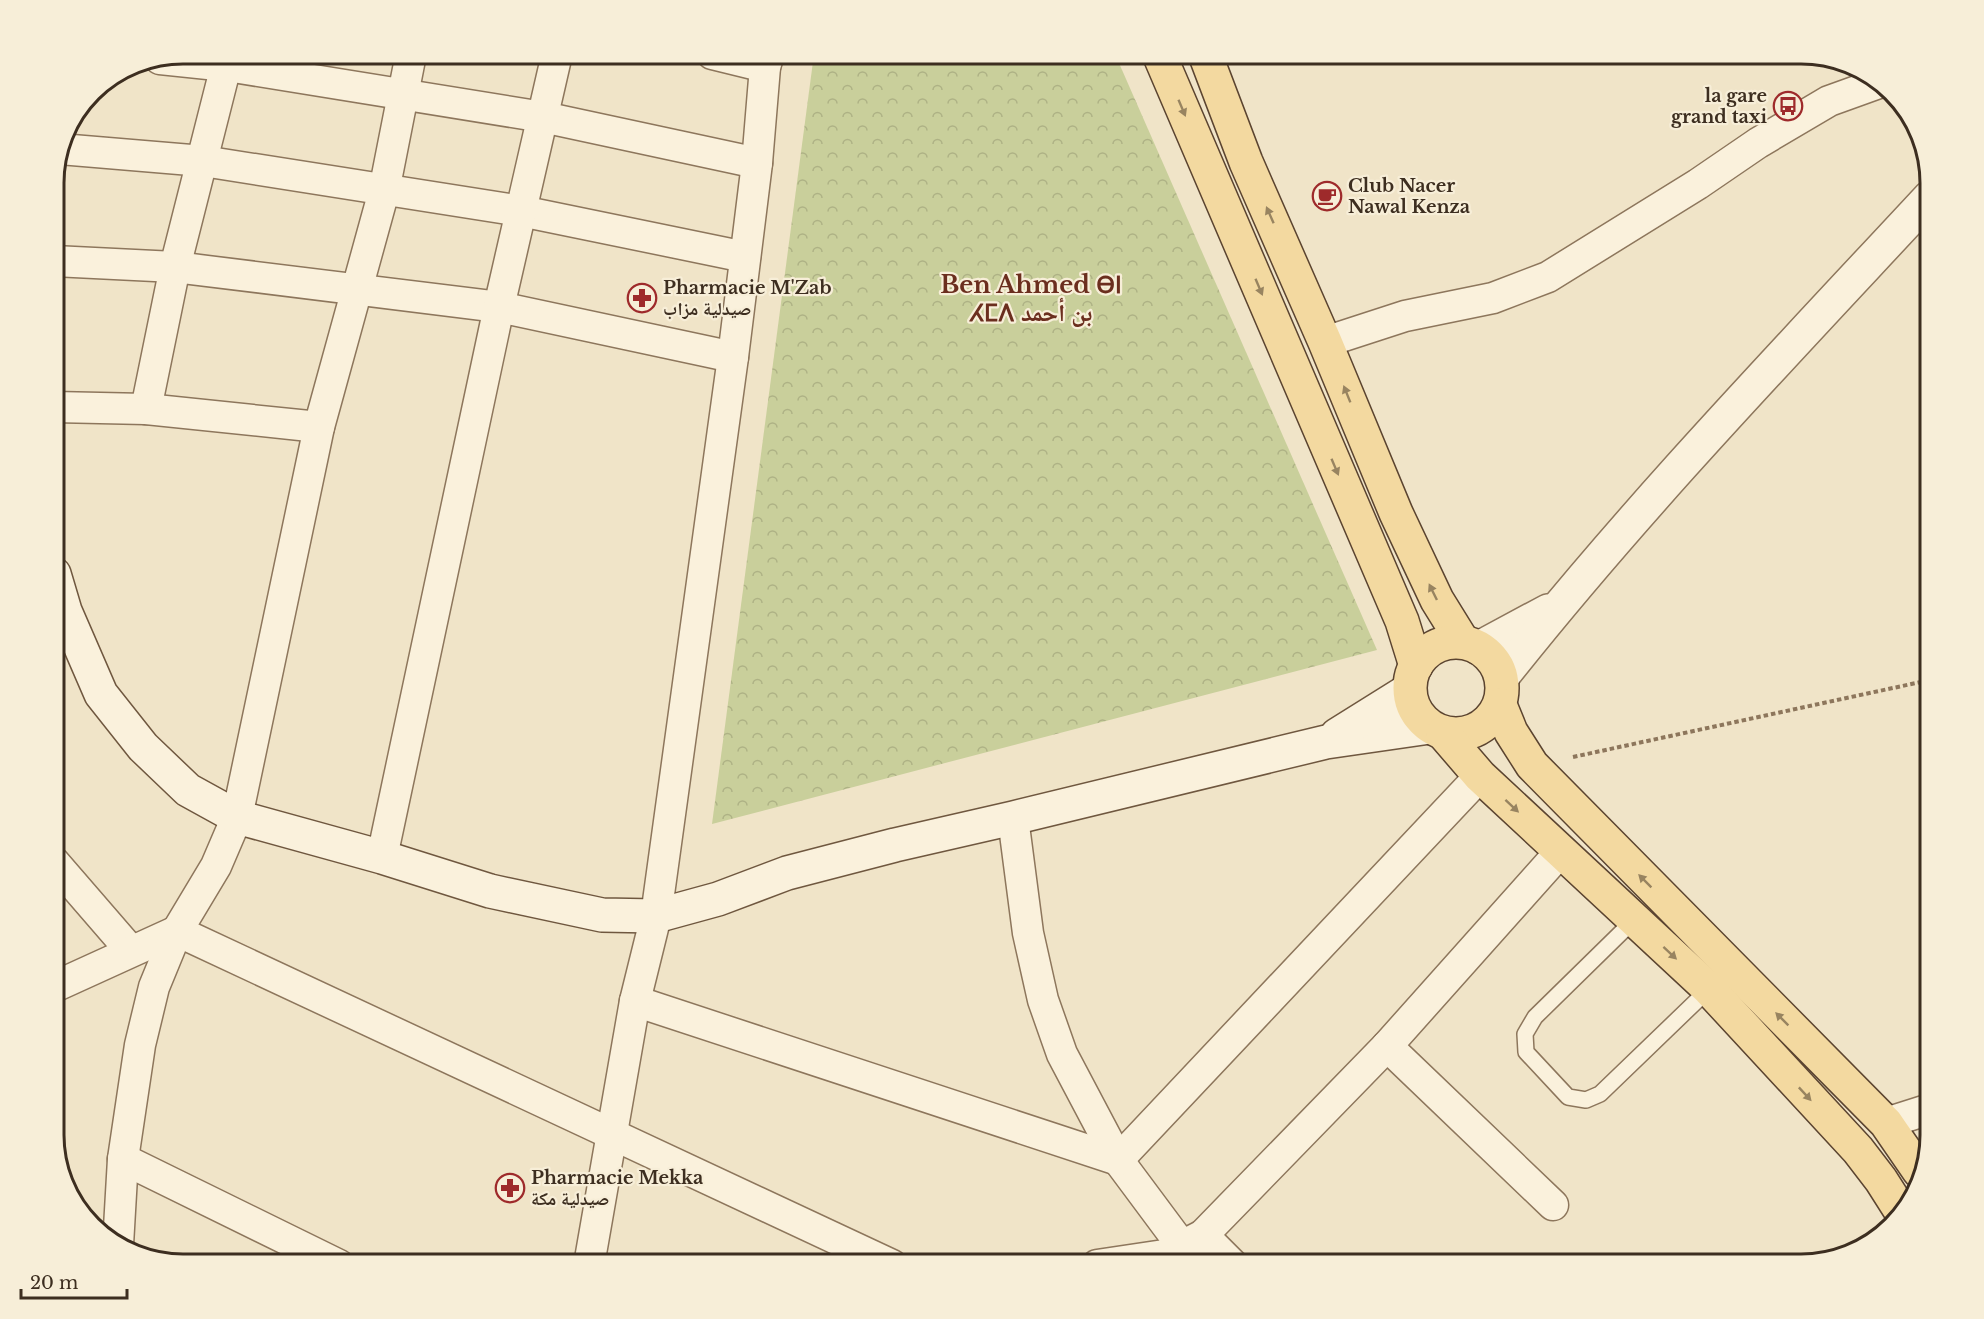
<svg xmlns="http://www.w3.org/2000/svg" width="1984" height="1319" font-family="'Libre Baskerville','Noto Naskh Arabic','Noto Sans Tifinagh',serif">
<defs>
<pattern id="park-crowns" width="20" height="18" patternUnits="userSpaceOnUse" patternTransform="scale(1.5)"><rect width="20" height="18" fill="#c9cf9b"/><path d="M2 6a3 3 0 1 1 6 0M12 15a3 3 0 1 1 6 0" fill="none" stroke="#aeb285"/></pattern>
</defs>
<rect width="100%" height="100%" fill="#f0e4c8"/>
<polygon fill="url(#park-crowns)" points="814,54 1115,54 1377,650 712,824"/>
<g fill="none" stroke-linecap="round" stroke-linejoin="round">
<g stroke="#8d765c" stroke-width="18">
<polyline id="service" points="1634,920 1535,1017 1525,1034 1526,1052 1568,1097 1586,1100 1600,1094 1709,989"/>
</g>
<g stroke="#8d765c" stroke-width="33">
<g id="minor">
<polyline points="712,54 765,67"/>
<polyline points="160,59 227,66 543,117 757,163"/>
<polyline points="60,149 203,161 521,211 745,257"/>
<polyline points="54,261 175,267 499,307 733,357"/>
<polyline points="1325,342 1405,316 1493,298 1548,277 1698,184 1758,143 1829,101 1879,83"/>
<polyline points="54,407 146,409 319,427"/>
<polyline points="146,409 175,267 229,54"/>
<polyline points="1013,818 1028,933 1043,1000 1062,1054 1118,1160 1182,1246"/>
<polyline points="382,857 499,307 557,54"/>
<polyline points="54,862 131,951"/>
<polyline points="54,987 177,931 892,1265"/>
<polyline points="635,1001 1118,1160 1480,776"/>
<polyline points="1387,1046 1553,1205"/>
<polyline points="1886,1123 1930,1109"/>
<polyline points="123,1159 339,1265"/>
<polyline points="1203,1235 1233,1265"/>
<polyline points="118,1245 123,1159 140,1045 154,987 177,931 216,866 237,817 319,427 384,191 411,54"/>
<polyline points="589,1265 635,1001 656,916 733,357 757,163 765,67 769,54"/>
<polyline points="1097,1265 1164,1255 1203,1235 1387,1046 1561,851"/>
</g>
</g>
<g stroke="#8d765c" stroke-width="36">
<g id="tertiary">
<polyline points="1479,648 1548,611"/>
<path d="M1502 677C1635 509 1784 354 1930 197"/>
</g>
</g>
<g stroke="#6f573f" stroke-width="36">
<g id="secondary">
<polyline points="54,574 65,611 101,694 143,747 188,790 237,817 382,857 490,891 602,915 656,916 718,899 787,873 895,845 1013,818 1326,742 1430,727"/>
<polyline points="1337,735 1409,690"/>
</g>
</g>
<g stroke="#5b4430" stroke-width="36">
<g id="primary">
<polyline points="1159,54 1402,621 1416,666"/>
<polyline points="1205,54 1246,162 1325,342 1396,513 1437,600 1463,642"/>
<circle cx="1456" cy="688" r="46"/>
<polyline points="1500,705 1511,732 1532,765 1886,1123 1919,1171"/>
<polyline points="1443,733 1480,776 1709,989 1858,1150 1881,1180 1902,1213"/>
</g>
</g>
<polyline stroke="#8d765c" stroke-width="4" stroke-dasharray="4.5 3" stroke-linecap="butt" points="1573,757 1930,680"/>
<use href="#service" stroke="#faf1dc" stroke-width="15"/>
<use href="#minor" stroke="#faf1dc" stroke-width="30"/>
<use href="#tertiary" stroke="#faf1dc" stroke-width="33"/>
<use href="#secondary" stroke="#faf1dc" stroke-width="33"/>
<use href="#primary" stroke="#f3d9a0" stroke-width="33"/>
</g>
<defs><path id="oneway-solid" d="M-6-.8H1V-3.2L6.5 0L1 3.2V.8H-6Z" transform="scale(1.5)"/></defs>
<g fill="#988460">
<use href="#oneway-solid" transform="translate(1182 108) rotate(67)"/>
<use href="#oneway-solid" transform="translate(1270 215) rotate(-114)"/>
<use href="#oneway-solid" transform="translate(1259 287) rotate(67)"/>
<use href="#oneway-solid" transform="translate(1347 394) rotate(-112)"/>
<use href="#oneway-solid" transform="translate(1335 467) rotate(67)"/>
<use href="#oneway-solid" transform="translate(1433 592) rotate(-116)"/>
<use href="#oneway-solid" transform="translate(1512 806) rotate(43)"/>
<use href="#oneway-solid" transform="translate(1645 881) rotate(-135)"/>
<use href="#oneway-solid" transform="translate(1670 953) rotate(43)"/>
<use href="#oneway-solid" transform="translate(1782 1019) rotate(-135)"/>
<use href="#oneway-solid" transform="translate(1805 1094) rotate(47)"/>
</g>
<defs>
<g id="bus-ring" transform="scale(1.5)"><circle r="9.5" fill="#f7eed8" stroke="#9e2a2b" stroke-width="1.5"/><path d="M-5-6H5V4H4V6H2V4H-2V6H-4V4H-5ZM-3.5-4V0h7V-4ZM-3.5 1.2v1.5H-2V1.2ZM2 1.2v1.5H3.5V1.2Z" fill="#9e2a2b"/></g>
<g id="cafe-ring" transform="scale(1.5)"><circle r="9.5" fill="#f7eed8" stroke="#9e2a2b" stroke-width="1.5"/><path d="M-5.5-4.5H6V0H3Q3 3.5 0 3.5H-2.5Q-5.5 3.5-5.5 0ZM3-3.2v2h1.7v-2ZM-6 4.5H4V6H-6Z" fill="#9e2a2b"/></g>
<g id="pharmacy-ring" transform="scale(1.5)"><circle r="9.5" fill="#f7eed8" stroke="#9e2a2b" stroke-width="1.5"/><path d="M-2-6h4v4h4v4h-4v4h-4v-4h-4v-4h4Z" fill="#9e2a2b"/></g>
</defs>
<g fill-rule="evenodd">
<use href="#bus-ring" x="1788" y="106"/>
<use href="#cafe-ring" x="1327" y="196"/>
<use href="#pharmacy-ring" x="642" y="298"/>
<use href="#pharmacy-ring" x="510" y="1188"/>
</g>
<g text-anchor="middle" dominant-baseline="central" stroke-width="4.5" stroke-linejoin="round" paint-order="stroke">
<g font-size="18" font-weight="bold" fill="#3d2e20" stroke="#f7eed8" text-anchor="start">
<text x="1767" y="96" text-anchor="end">la gare<tspan x="1767" dy="21">grand taxi</tspan></text>
<text x="1348" y="186">Club Nacer<tspan x="1348" dy="21">Nawal Kenza</tspan></text>
<text x="663" y="288">Pharmacie M'Zab<tspan x="663" dy="21">صيدلية مزاب</tspan></text>
<text x="531" y="1178">Pharmacie Mekka<tspan x="531" dy="21">صيدلية مكة</tspan></text>
</g>
<g font-size="24" font-weight="bold" fill="#6b2e1e" stroke="#f7eed8">
<text x="1031" y="284">Ben Ahmed ⴱⵏ<tspan x="1031" dy="28">ⵃⵎⴷ بن أحمد</tspan></text>
</g>
</g>
<path d="M0 0H1984V1319H0ZM183 64H1801A119 119 0 0 1 1920 183V1135A119 119 0 0 1 1801 1254H183A119 119 0 0 1 64 1135V183A119 119 0 0 1 183 64Z" fill="#f7eed8" fill-rule="evenodd"/>
<path fill="none" stroke="#3d2e20" stroke-width="3" d="M183 64H1801A119 119 0 0 1 1920 183V1135A119 119 0 0 1 1801 1254H183A119 119 0 0 1 64 1135V183A119 119 0 0 1 183 64Z"/>
<path d="M21 1289v9h106v-9" fill="none" stroke="#3d2e20" stroke-width="3"/>
<text x="30" y="1289" font-size="18" fill="#3d2e20" stroke="#f7eed8" stroke-width="4.5" paint-order="stroke">20 m</text>
</svg>
